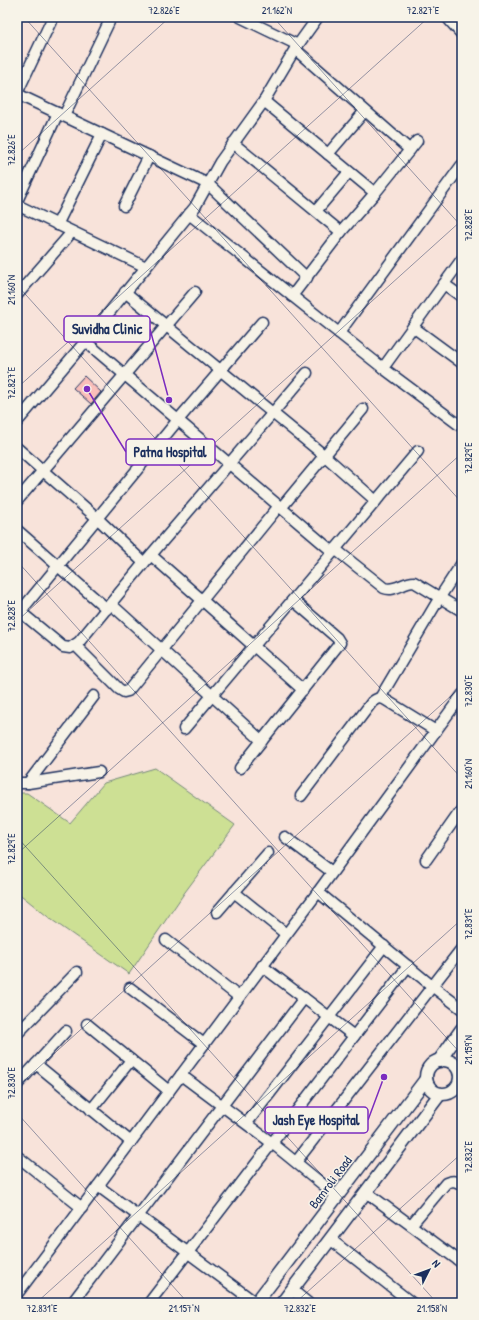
<svg xmlns="http://www.w3.org/2000/svg" width="479" height="1320" font-family="'Patrick Hand',sans-serif">
<rect width="100%" height="100%" fill="#f8e3da"/>
<filter id="ink" filterUnits="userSpaceOnUse"><feTurbulence type="fractalNoise" baseFrequency=".025" numOctaves="2"/><feDisplacementMap in="SourceGraphic" scale="8" xChannelSelector="R" yChannelSelector="G"/><feConvolveMatrix kernelMatrix="1 2 1 2 8 2 1 2 1" color-interpolation-filters="sRGB"/></filter>
<g filter="url(#ink)">
<polygon fill="#cde094" stroke="#748879" points="155,768 235,825 185,892 129,974 52,920 17,892 17,793 27,793 70,823 104,783"/>
<polygon fill="#fbbfba" stroke="#1b2f5e" points="84,376 101,392 91,404 73,388"/>
<g fill="none" stroke-linecap="round" stroke-linejoin="round">
<g stroke="#1b2f5e" stroke-width="13">
<g id="minor">
<polyline points="240,17 298,45"/>
<polyline points="295,49 410,150"/>
<polyline points="17,93 53,17"/>
<polyline points="17,94 208,184 307,278"/>
<polyline points="264,101 375,193"/>
<polyline points="64,116 109,22"/>
<polyline points="233,143 341,232"/>
<polyline points="328,154 365,111"/>
<polyline points="17,201 58,113"/>
<polyline points="17,205 146,267"/>
<polyline points="124,206 149,156"/>
<polyline points="316,211 349,172"/>
<polyline points="189,214 383,368 462,427"/>
<polyline points="57,225 102,134"/>
<polyline points="444,284 462,297"/>
<polyline points="125,292 325,456 376,501"/>
<polyline points="17,295 72,232"/>
<polyline points="292,296 341,232 375,193 417,141"/>
<polyline points="413,327 462,363"/>
<polyline points="339,333 461,166"/>
<polyline points="85,341 333,552"/>
<polyline points="383,368 462,259"/>
<polyline points="17,422 90,336 195,207 220,162 264,101 295,49 318,17"/>
<polyline points="17,448 97,518 144,563"/>
<polyline points="17,501 195,292"/>
<polyline points="281,508 363,409"/>
<polyline points="17,530 107,609"/>
<path d="M335 549 384 588C395 592 403 582 414 582L462 611"/>
<polyline points="152,556 202,600 303,690"/>
<polyline points="111,604 262,741"/>
<polyline points="17,609 63,647 70,648 79,642 144,563 307,373"/>
<polyline points="20,612 178,420 262,322"/>
<polyline points="75,645 119,689 124,692 128,691 279,506"/>
<polyline points="380,698 440,597 462,563"/>
<polyline points="184,729 418,451"/>
<polyline points="240,768 340,643 337,638 293,600"/>
<polyline points="17,783 28,783 99,772"/>
<polyline points="28,783 94,696"/>
<path d="M301 796 372 702C376 699 379 697 384 699L436 731"/>
<polyline points="285,837 332,872"/>
<polyline points="426,860 462,809"/>
<polyline points="234,892 286,934"/>
<polyline points="318,892 432,986 462,1009"/>
<polyline points="217,912 268,853"/>
<polyline points="166,940 239,997"/>
<polyline points="262,966 354,1036"/>
<polyline points="130,988 204,1044"/>
<polyline points="87,1024 169,1091"/>
<polyline points="17,1034 77,972"/>
<polyline points="36,1064 131,1142"/>
<polyline points="181,1075 272,1143 337,1196"/>
<polyline points="17,1085 66,1031"/>
<polyline points="91,1110 131,1060"/>
<polyline points="247,1123 384,946"/>
<polyline points="17,1156 82,1208"/>
<polyline points="296,1162 462,948"/>
<polyline points="98,1186 256,1303"/>
<polyline points="366,1192 462,1263"/>
<path d="M411 1225 446 1183C453 1180 456 1181 462 1185"/>
<polyline points="330,1239 412,1303"/>
<polyline points="292,1290 308,1303"/>
<polyline points="17,1294 318,892 462,695"/>
<polyline points="72,1303 304,998"/>
<polyline points="149,1303 408,966"/>
</g>
</g>
<g stroke="#1b2f5e" stroke-width="15">
<g id="tertiary">
<polyline points="448,17 462,33"/>
<circle cx="443" cy="1077" r="17"/>
<polyline points="439,1061 462,1029"/>
<polyline points="256,1303 426,1079"/>
<polyline points="282,1303 440,1094"/>
</g>
</g>
<use href="#minor" stroke="#f7f3e8" stroke-width="10"/>
<use href="#tertiary" stroke="#f7f3e8" stroke-width="12"/>
</g>
</g>
<path fill="none" stroke="#1b2f5e" stroke-width="1" stroke-opacity="0.45" d="M24 17 462 503M273 17 462 227M17 155 170 17M17 285 462 779M17 388 429 17M17 561 462 1055M17 621 462 220M17 837 437 1303M17 854 462 453M17 1087 462 686M17 1113 188 1303M36 1303 462 919M295 1303 462 1153"/>
<g text-anchor="middle" dominant-baseline="central" stroke-width="3" stroke-linejoin="round" paint-order="stroke">
<g font-size="13" fill="#1b2f5e" stroke="#f7f3e8">
<text transform="translate(330 1182) rotate(-53)">Bamroli Road</text>
</g>
</g>
<path fill="none" stroke="#7b2cbf" stroke-width="1.5" d="M169 400L150 329M87 389L126 452M384 1077L368 1120"/>
<g fill="#7b2cbf" stroke="#f7f3e8" stroke-width="1.5">
<circle cx="169" cy="400" r="4"/>
<circle cx="87" cy="389" r="4"/>
<circle cx="384" cy="1077" r="4"/>
</g>
<g fill="#f7f3e8" stroke="#7b2cbf" stroke-width="1.5">
<rect x="64" y="316" width="86" height="26" rx="4"/>
<rect x="126" y="439" width="89" height="26" rx="4"/>
<rect x="265" y="1107" width="103" height="26" rx="4"/>
</g>
<g font-size="14" text-anchor="middle" font-weight="bold" fill="#1b2f5e">
<text x="107" y="334">Suvidha Clinic</text>
<text x="170" y="457">Patna Hospital</text>
<text x="316" y="1125">Jash Eye Hospital</text>
</g>
<rect width="479" height="1320" fill="none" stroke="#f7f3e8" stroke-width="44"/>
<g transform="translate(429 1270) rotate(48)" stroke="#f7f3e8" stroke-width="3" paint-order="stroke">
<path d="M0-3L7 15L0 10L-7 15Z" fill="#1b2f5e"/>
<text y="-6" font-size="11" font-weight="bold" text-anchor="middle" fill="#1b2f5e">N</text>
</g>
<rect x="22" y="22" width="435" height="1276" fill="none" stroke="#1b2f5e" stroke-width="1.5"/>
<g font-size="10" text-anchor="middle" fill="#1b2f5e">
<text x="164" y="14">72.826°E</text>
<text x="277" y="14">21.162°N</text>
<text x="423" y="14">72.827°E</text>
<text transform="translate(11 150) rotate(-90)" y="4">72.826°E</text>
<text transform="translate(468 225) rotate(-90)" y="4">72.828°E</text>
<text transform="translate(11 290) rotate(-90)" y="4">21.160°N</text>
<text transform="translate(11 383) rotate(-90)" y="4">72.827°E</text>
<text transform="translate(468 458) rotate(-90)" y="4">72.829°E</text>
<text transform="translate(11 616) rotate(-90)" y="4">72.828°E</text>
<text transform="translate(468 691) rotate(-90)" y="4">72.830°E</text>
<text transform="translate(468 774) rotate(-90)" y="4">21.160°N</text>
<text transform="translate(11 849) rotate(-90)" y="4">72.829°E</text>
<text transform="translate(468 924) rotate(-90)" y="4">72.831°E</text>
<text transform="translate(468 1050) rotate(-90)" y="4">21.159°N</text>
<text transform="translate(11 1083) rotate(-90)" y="4">72.830°E</text>
<text transform="translate(468 1157) rotate(-90)" y="4">72.832°E</text>
<text x="42" y="1312">72.831°E</text>
<text x="184" y="1312">21.157°N</text>
<text x="300" y="1312">72.832°E</text>
<text x="432" y="1312">21.158°N</text>
</g>
</svg>
